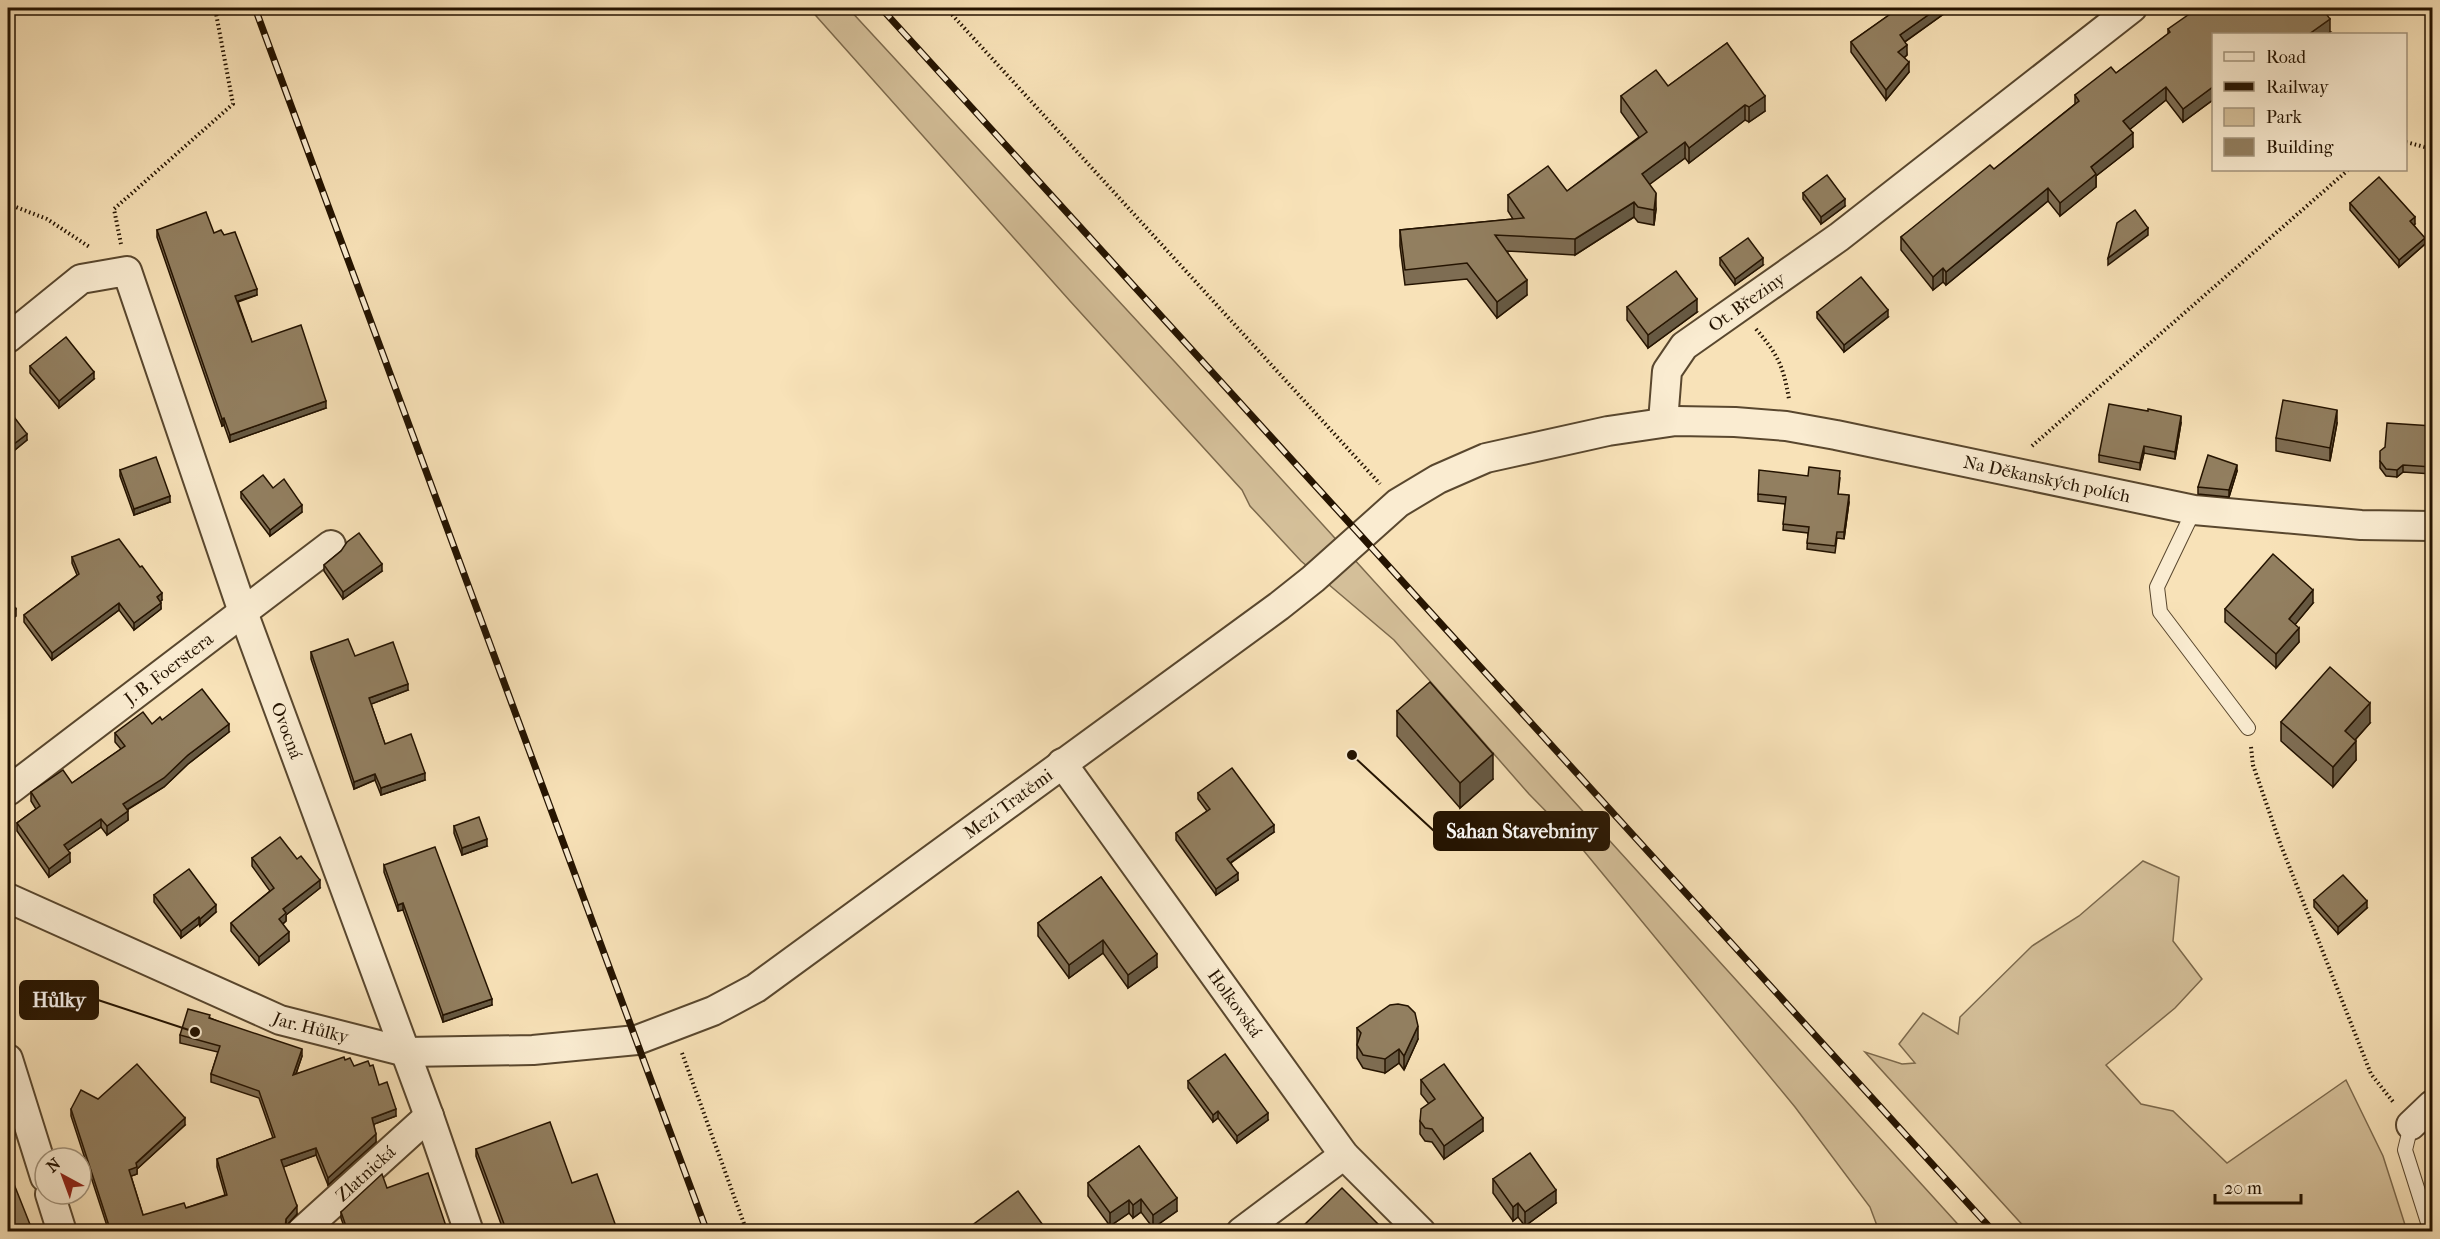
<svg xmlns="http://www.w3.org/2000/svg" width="2440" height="1239" font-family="'IM FELL French Canon',serif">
<rect width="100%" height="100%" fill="#f8e2b8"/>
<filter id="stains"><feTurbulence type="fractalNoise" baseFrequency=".00333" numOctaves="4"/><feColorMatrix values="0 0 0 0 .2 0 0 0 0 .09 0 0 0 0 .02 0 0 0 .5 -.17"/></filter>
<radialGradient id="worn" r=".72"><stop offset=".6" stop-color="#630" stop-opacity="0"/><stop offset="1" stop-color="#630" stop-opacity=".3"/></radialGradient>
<g fill="#d4bf99" stroke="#7c694c" stroke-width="1.5">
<polygon points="809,8 848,8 1175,362 1964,1231 1879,1231 1870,1207 1795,1107 1579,845 1529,794 1394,640 1301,561 1250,506 1242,490 1070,301"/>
<polygon points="2143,861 2179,877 2173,941 2202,979 2175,1008 2106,1065 2141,1104 2173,1111 2227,1163 2346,1080 2383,1156 2407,1231 2028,1231 1865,1052 1902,1064 1915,1063 1899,1044 1923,1013 1958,1034 1960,1017 2032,946 2079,916"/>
</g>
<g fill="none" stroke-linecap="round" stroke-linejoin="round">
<g stroke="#59472e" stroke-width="16">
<g id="service">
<polyline points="2194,510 2157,587 2160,612 2248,728"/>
<polyline points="2411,1125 2405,1150 2431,1232"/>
</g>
</g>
<g stroke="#59472e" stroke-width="32">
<g id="minor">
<path id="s1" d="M8 338 81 279 127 271 243 612 429 1116 469 1232"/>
<path id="s2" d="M1663 422 1667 371 1684 346 1839 237 2132 8"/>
<path id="s3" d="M1062 763 1344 1155 1421 1232"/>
<path id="s4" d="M8 791 331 545"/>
<path id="s5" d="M8 898 280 1020 406 1052 533 1050 637 1040 713 1011 756 988 1279 606 1313 579 1398 503 1438 479 1486 458 1608 431 1676 421 1735 422 1786 426 1836 435 2194 510 2361 525 2432 526"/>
<polyline points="8,1059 45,1177"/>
<polyline points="2411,1125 2432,1105"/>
<polyline points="50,1194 62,1232"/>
<path id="s6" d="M301 1232 429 1116"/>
<polyline points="1241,1232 1344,1155"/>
</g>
</g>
<g stroke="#241300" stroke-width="4" stroke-dasharray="1.5 3" stroke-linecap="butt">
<polyline points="946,8 1380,484"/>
<polyline points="2406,142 2432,149"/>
<polyline points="8,204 47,219 91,248"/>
<polyline points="121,244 114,209 233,104 215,8"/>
<path d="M1756 329C1778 355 1783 365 1789 399"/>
<polyline points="2032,446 2348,170"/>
<polyline points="2251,747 2253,765 2280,843 2371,1074 2394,1103"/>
<polyline points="682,1053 747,1232"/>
</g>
<use href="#service" stroke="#faecd1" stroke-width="14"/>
<use href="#minor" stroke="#faecd1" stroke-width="28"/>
<g stroke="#241300" stroke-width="7">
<g id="rail">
<polyline points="255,8 707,1232"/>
<polyline points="881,8 1994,1232"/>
</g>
</g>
<use href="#rail" stroke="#faecd1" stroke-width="4.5" stroke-dasharray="14" stroke-linecap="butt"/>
</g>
<g fill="#7e6d53" stroke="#241300" stroke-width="1.5">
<polygon points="1899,8 1952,8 1905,42 1907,55 1904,58 1909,72 1886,100 1851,52 1851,42"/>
<polygon points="2168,29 2330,32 2327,34 2214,34 2214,99 2183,122 2166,100 2130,129 2133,147 2096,176 2096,187 2060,216 2048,201 1946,285 1943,282 1933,290 1901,250 1901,237 1994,169 2075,104 2075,95 2116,73 2168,34"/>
<polygon points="1727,43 1765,111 1749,122 1745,120 1689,163 1685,158 1649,184 1656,209 1654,225 1638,222 1634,217 1575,255 1507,251 1527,295 1497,318 1467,279 1405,285 1400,246 1400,230 1513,219 1508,211 1508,195 1567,191 1639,137 1621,112 1621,96 1668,86"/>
<polygon points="1803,193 1845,206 1821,224 1803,199"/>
<polygon points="2350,203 2415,224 2414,225 2425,244 2399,267 2350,210"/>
<polygon points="157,230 214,233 257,295 238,302 252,342 326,408 230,442 224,425 222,426 157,237"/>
<polygon points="1720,258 1763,265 1735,285 1720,265"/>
<polygon points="1627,307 1697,312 1648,348 1627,320"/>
<polygon points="1817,312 1888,317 1844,352 1817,318"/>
<polygon points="30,366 94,379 59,408 30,373"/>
<polygon points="8,409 27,440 10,454 8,451"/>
<polygon points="2181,423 2175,459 2144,453 2140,470 2099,462 2099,455"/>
<polygon points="2337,423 2330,461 2276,451 2276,438"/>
<polygon points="2433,426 2432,474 2403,472 2397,477 2386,476 2380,468 2380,461"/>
<polygon points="120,470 170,502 134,515 120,476"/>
<polygon points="2237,471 2229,497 2198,494 2198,487"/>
<polygon points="1808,476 1840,478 1838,494 1849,502 1844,539 1837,538 1835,553 1807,549 1808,533 1783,530 1785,504 1758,501 1758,494"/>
<polygon points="273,488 302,512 270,536 241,498 241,492"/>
<polygon points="341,551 382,571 343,599 324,571 324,565"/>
<polygon points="72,557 162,600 160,602 161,609 134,630 119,610 52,660 24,622 24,615 77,575 72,563"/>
<polygon points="2313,603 2295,624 2299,642 2276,668 2225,622 2225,609"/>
<polygon points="311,652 355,656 408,690 371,704 385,744 425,780 381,795 375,780 354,789 311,659"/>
<polygon points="1397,711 1493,779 1460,808 1397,736"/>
<polygon points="162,720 229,732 188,764 164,787 127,810 128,820 107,835 101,827 68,850 70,862 49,877 17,831 17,823 36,809 31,801 31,792 72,783 121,749 115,742 115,733 152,724"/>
<polygon points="2281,722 2370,723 2355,740 2356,760 2333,787 2281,741"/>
<polygon points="1198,793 1274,832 1231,863 1238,880 1216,895 1176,840 1176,833 1207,811 1198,799"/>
<polygon points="454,826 487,846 462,855 454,833"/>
<polygon points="252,858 320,888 286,915 286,921 283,924 289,941 259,965 231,931 231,923 270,891 252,866"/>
<polygon points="384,865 492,1005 443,1022 403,910 398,911 384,872"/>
<polygon points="1101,877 1157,967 1128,988 1103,953 1069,978 1038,936 1038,923"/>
<polygon points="154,895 216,912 200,926 199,924 181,938 154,902"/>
<polygon points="2314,900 2367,908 2338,934 2314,907"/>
<polygon points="210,1018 302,1056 296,1074 345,1060 354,1066 370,1066 379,1085 396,1116 374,1124 376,1142 328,1185 316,1155 283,1167 297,1214 286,1226 286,1232 109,1232 71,1116 71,1109 98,1099 185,1125 137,1169 137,1174 131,1176 143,1215 186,1208 225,1195 217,1167 217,1159 273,1138 259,1098 211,1082 211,1074 218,1052 180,1043 180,1035"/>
<polygon points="2433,1024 2433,1041 2428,1036 2428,1029"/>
<polygon points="1357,1028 1418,1039 1404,1070 1399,1063 1385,1073 1363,1068 1357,1058"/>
<polygon points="1421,1080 1483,1131 1444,1159 1432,1142 1425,1141 1420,1134 1420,1121 1429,1104 1421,1094"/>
<polygon points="1188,1081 1268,1120 1237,1143 1218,1118 1213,1122 1188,1088"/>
<polygon points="1139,1146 1177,1211 1153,1228 1141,1212 1133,1218 1129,1213 1110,1226 1088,1196 1088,1183"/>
<polygon points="476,1149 572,1183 618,1232 504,1232 476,1156"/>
<polygon points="1493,1179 1556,1203 1525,1226 1518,1217 1513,1221 1493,1193"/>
<polygon points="387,1188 448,1232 346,1232 341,1218 341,1212"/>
</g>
<g fill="#665943" stroke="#241300" stroke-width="1.5">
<polygon points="1938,8 1952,8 1900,45 1900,35"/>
<polygon points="2330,19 2330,32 2327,34 2309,34"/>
<polygon points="1907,45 1907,55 1898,63 1898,52"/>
<polygon points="1909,62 1909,72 1886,100 1886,90"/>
<polygon points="2214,86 2214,99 2183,122 2183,109"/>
<polygon points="2166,87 2166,100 2123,135 2123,121"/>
<polygon points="1765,96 1765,111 1749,122 1749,107"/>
<polygon points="1745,105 1745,120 1689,163 1689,148"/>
<polygon points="2133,133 2133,147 2096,176 2096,187 2060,216 2060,203 2091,167"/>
<polygon points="1685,142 1685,158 1642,190 1642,174"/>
<polygon points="2048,188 2048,201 1946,285 1946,272"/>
<polygon points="1656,193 1656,209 1654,225 1654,210"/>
<polygon points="1845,199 1845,206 1821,224 1821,217"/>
<polygon points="1634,202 1634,217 1575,255 1575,239"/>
<polygon points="2415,217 2415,224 2410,228 2410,221"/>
<polygon points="2148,228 2148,235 2108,265 2108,258"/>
<polygon points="2425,238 2425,244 2399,267 2399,260"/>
<polygon points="1763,258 1763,265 1735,285 1735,279"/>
<polygon points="1943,268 1943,282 1933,290 1933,277"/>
<polygon points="1527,280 1527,295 1497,318 1497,302"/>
<polygon points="257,289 257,295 235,302 235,296"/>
<polygon points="1697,299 1697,312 1648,348 1648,335"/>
<polygon points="1888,310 1888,317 1844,352 1844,345"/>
<polygon points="94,372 94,379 59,408 59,401"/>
<polygon points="326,401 326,408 230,442 230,435"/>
<polygon points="2337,410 2337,423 2330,461 2330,448"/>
<polygon points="2181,416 2181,423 2175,459 2175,452"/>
<polygon points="224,418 224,425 222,426 222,419"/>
<polygon points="27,434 27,440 10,454 10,447"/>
<polygon points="2144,446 2144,453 2140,470 2140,463"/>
<polygon points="2237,465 2237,471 2229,497 2229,490"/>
<polygon points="2403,465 2403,472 2397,477 2397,470"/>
<polygon points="1849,495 1849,502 1844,539 1844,532"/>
<polygon points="170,496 170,502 134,515 134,509"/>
<polygon points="302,505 302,512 270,536 270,530"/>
<polygon points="382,564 382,571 343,599 343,592"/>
<polygon points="2313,590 2313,603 2289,632 2289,619"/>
<polygon points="162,593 162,600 157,604 157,597"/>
<polygon points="119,603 119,610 52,660 52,653"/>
<polygon points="161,603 161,609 134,630 134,623"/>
<polygon points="16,609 16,616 8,622 8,616"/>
<polygon points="2299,628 2299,642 2276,668 2276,654"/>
<polygon points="408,684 408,690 369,705 369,698"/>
<polygon points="2370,703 2370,723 2345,751 2345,731"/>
<polygon points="229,724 229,732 188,764 164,787 123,812 123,804"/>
<polygon points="2356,741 2356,760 2333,787 2333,767"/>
<polygon points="1493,754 1493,779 1460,808 1460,783"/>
<polygon points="425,773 425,780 381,795 381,788"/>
<polygon points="375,774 375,780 354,789 354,782"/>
<polygon points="128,811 128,820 107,835 107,826"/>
<polygon points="101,819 101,827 64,853 64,845"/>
<polygon points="1274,825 1274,832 1227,865 1227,859"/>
<polygon points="487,839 487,846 462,855 462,848"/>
<polygon points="70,853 70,862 49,877 49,869"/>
<polygon points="1238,873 1238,880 1216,895 1216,889"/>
<polygon points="320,880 320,888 286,915 286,921 279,927 279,919 283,909"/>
<polygon points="2367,901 2367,908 2338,934 2338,927"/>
<polygon points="403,903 403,910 398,911 398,905"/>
<polygon points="216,905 216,912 200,926 200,919"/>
<polygon points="199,917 199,924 181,938 181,931"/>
<polygon points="289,932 289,941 259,965 259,957"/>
<polygon points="1103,940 1103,953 1069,978 1069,965"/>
<polygon points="1157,954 1157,967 1128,988 1128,975"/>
<polygon points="492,999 492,1005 443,1022 443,1015"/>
<polygon points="1418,1026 1418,1039 1404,1070 1404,1056"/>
<polygon points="302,1049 302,1056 293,1082 293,1075"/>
<polygon points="1399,1049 1399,1063 1385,1073 1385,1059"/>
<polygon points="396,1109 396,1116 372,1125 372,1118"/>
<polygon points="1218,1111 1218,1118 1213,1122 1213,1115"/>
<polygon points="1268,1113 1268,1120 1237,1143 1237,1136"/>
<polygon points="185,1118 185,1125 137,1169 137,1174 129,1177 129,1170"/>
<polygon points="1483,1118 1483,1131 1444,1159 1444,1146"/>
<polygon points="376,1134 376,1142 328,1185 328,1178"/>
<polygon points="316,1148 316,1155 281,1168 281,1160"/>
<polygon points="1556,1190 1556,1203 1525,1226 1525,1212"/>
<polygon points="1177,1198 1177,1211 1153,1228 1153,1215"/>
<polygon points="1141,1199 1141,1212 1133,1218 1133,1205"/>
<polygon points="1129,1200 1129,1213 1110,1226 1110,1213"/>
<polygon points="1518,1203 1518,1217 1513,1221 1513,1207"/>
<polygon points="297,1206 297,1214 286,1226 286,1219"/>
<polygon points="418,1225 418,1232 399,1232"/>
</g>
<g fill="#927f60" stroke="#241300" stroke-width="1.5">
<polygon points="1899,8 1938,8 1900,35 1907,45 1898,52 1909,62 1886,90 1851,42"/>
<polygon points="2198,8 2322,8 2330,19 2309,34 2214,34 2214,86 2183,109 2166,87 2123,121 2133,133 2091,167 2096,174 2060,203 2048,188 1946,272 1943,268 1933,277 1901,237 1990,165 1994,169 2079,101 2075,95 2111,67 2116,73 2170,32 2168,29"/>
<polygon points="1727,43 1765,96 1749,107 1745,105 1689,148 1685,142 1642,174 1656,193 1654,210 1638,207 1634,202 1575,239 1495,235 1527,280 1497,302 1467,263 1405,270 1400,230 1524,218 1508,195 1548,166 1567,191 1647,132 1621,96 1656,70 1668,86"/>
<polygon points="1827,175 1845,199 1821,217 1803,193"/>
<polygon points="2379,177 2415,217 2410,221 2425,238 2399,260 2350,203"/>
<polygon points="2135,210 2148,228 2108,258 2117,223"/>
<polygon points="206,212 214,233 221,230 224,235 235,232 257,289 235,296 252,342 301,325 326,401 230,435 224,418 222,419 157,230"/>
<polygon points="1748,238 1763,258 1735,279 1720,258"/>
<polygon points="1676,271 1697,299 1648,335 1627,307"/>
<polygon points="1861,277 1888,310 1844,345 1817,312"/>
<polygon points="66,337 94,372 59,401 30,366"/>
<polygon points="2283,400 2337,410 2330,448 2276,438"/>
<polygon points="2109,404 2148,411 2148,409 2181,416 2175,452 2144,446 2140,463 2099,455"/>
<polygon points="8,409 27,434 10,447 8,444"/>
<polygon points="2387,423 2433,426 2432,467 2403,465 2397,470 2386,469 2380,461 2380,451 2385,447"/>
<polygon points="2208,455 2237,465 2229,490 2198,487"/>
<polygon points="156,457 170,496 134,509 120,470"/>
<polygon points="1809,467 1840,471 1838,494 1849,495 1844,532 1837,532 1835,546 1807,543 1809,527 1783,524 1786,497 1758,494 1759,470 1808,476"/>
<polygon points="263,475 273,488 284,479 302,505 270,530 241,492"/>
<polygon points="359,533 382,564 343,592 324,565 341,551 347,542"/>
<polygon points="119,539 140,567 142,566 162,593 157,597 161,603 134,623 119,603 52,653 24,615 79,574 72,557"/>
<polygon points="2273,554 2313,590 2289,619 2299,628 2276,654 2225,609"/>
<polygon points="8,598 16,609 8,616"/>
<polygon points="348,639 355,656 393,642 408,684 369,698 385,744 411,734 425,773 381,788 375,774 354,782 311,652"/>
<polygon points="2330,667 2370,703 2345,731 2356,741 2333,767 2281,722"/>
<polygon points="1430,682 1493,754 1460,783 1397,711"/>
<polygon points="202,689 229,724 188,755 164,778 123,804 128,811 107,826 101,819 64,845 70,853 49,869 17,823 40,806 31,792 63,770 72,783 125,746 115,733 143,712 152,724 160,717 162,720"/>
<polygon points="1232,768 1274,825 1227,859 1238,873 1216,889 1176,833 1210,809 1198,793"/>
<polygon points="479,817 487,839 462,848 454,826"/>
<polygon points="280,837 297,859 301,856 320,880 283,909 286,913 279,919 289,932 259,957 231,923 274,888 252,858"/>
<polygon points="435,847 492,999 443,1015 403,903 398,905 384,865"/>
<polygon points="189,869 216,905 200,919 199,917 181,931 154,895"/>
<polygon points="2343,875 2367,901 2338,927 2314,900"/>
<polygon points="1101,877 1157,954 1128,975 1103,940 1069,965 1038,923"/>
<polygon points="1398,1004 1408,1006 1415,1013 1418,1026 1404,1056 1399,1049 1385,1059 1363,1055 1357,1045 1361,1033 1357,1028 1390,1005"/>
<polygon points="188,1009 210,1015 209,1018 302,1049 293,1075 344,1057 345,1060 350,1058 354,1066 368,1061 370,1066 373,1065 379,1085 387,1082 396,1109 372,1118 376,1134 328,1178 316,1148 281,1160 297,1206 286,1219 285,1229 286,1232 111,1232 71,1109 81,1090 98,1099 137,1064 185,1118 136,1163 137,1167 129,1170 143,1215 184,1203 186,1208 227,1195 217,1159 275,1137 259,1091 211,1074 220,1046 180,1035"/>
<polygon points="2433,1024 2433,1035 2428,1029"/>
<polygon points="1225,1054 1268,1113 1237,1136 1218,1111 1213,1115 1188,1081"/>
<polygon points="1444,1064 1483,1118 1444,1146 1432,1129 1425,1128 1420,1121 1421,1109 1435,1099 1421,1080"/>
<polygon points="550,1122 572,1183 597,1174 618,1232 507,1232 476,1149"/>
<polygon points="1139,1146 1177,1198 1153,1215 1141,1199 1133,1205 1129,1200 1110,1213 1088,1183"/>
<polygon points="1530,1153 1556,1190 1525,1212 1518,1203 1513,1207 1493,1179"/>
<polygon points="8,1169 33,1232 8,1232"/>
<polygon points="428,1173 448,1232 421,1232 418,1225 399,1232 348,1232 341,1212 382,1174 387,1188"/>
<polygon points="1342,1188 1386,1232 1300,1232 1299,1230"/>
<polygon points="1018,1191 1048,1232 963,1232"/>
</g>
<g text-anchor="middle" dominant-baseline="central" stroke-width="5" stroke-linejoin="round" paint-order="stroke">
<g font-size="18" fill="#241300" stroke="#faecd1">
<text stroke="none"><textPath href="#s2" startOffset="158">Ot. Březiny</textPath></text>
<text stroke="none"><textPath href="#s5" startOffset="2264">Na Děkanských polích</textPath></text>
<text stroke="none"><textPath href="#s4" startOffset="202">J. B. Foerstera</textPath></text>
<text stroke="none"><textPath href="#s1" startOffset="627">Ovocná</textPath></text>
<text stroke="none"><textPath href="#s5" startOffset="1102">Mezi Tratěmi</textPath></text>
<text stroke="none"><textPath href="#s3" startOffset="296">Holkovská</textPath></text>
<text stroke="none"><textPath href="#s5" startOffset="330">Jar. Hůlky</textPath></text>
<text stroke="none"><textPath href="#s6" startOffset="87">Zlatnická</textPath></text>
</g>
</g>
<path fill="none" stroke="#241300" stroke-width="2" d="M1352 755L1434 831M195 1032L98 1000"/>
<g fill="#241300" stroke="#faecd1" stroke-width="2">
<circle cx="1352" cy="755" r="6"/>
<circle cx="195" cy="1032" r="6"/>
</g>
<g fill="#241300" stroke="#241300" stroke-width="2">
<rect x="1434" y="812" width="175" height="38" rx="6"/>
<rect x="20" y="981" width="78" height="38" rx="6"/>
</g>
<g font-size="20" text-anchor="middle" font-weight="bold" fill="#fff">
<text x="1522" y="838">Sahan Stavebniny</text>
<text x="59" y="1007">Hůlky</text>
</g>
<rect width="2440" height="1239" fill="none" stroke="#f8e2b8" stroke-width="30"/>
<rect x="9" y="9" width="2422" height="1221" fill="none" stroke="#241300" stroke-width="3"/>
<rect x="15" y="15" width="2410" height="1209" fill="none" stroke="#241300" stroke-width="1.5"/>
<rect x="2212" y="33" width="195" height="138" fill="#faecd1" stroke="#a4957d" stroke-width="1.5"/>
<rect x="2224" y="52" width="30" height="9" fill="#faecd1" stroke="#a4957d" stroke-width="1.5"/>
<text x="2266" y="63" font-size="18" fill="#241300">Road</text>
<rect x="2224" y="82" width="30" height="9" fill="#241300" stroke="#a4957d" stroke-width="1.5"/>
<text x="2266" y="93" font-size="18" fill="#241300">Railway</text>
<rect x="2224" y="108" width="30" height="18" fill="#d4bf99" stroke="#a4957d" stroke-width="1.5"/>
<text x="2266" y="123" font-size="18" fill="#241300">Park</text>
<rect x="2224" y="138" width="30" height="18" fill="#927f60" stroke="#a4957d" stroke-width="1.5"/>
<text x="2266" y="153" font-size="18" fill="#241300">Building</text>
<g transform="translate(63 1176) rotate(319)"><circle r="28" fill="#faecd1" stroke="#a4957d" stroke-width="1.5"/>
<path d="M0-4.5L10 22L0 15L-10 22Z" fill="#8f2418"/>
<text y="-9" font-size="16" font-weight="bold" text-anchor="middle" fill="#241300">N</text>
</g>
<path d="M2215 1194v9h86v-9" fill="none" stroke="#241300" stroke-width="3"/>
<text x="2224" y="1194" font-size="18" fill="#241300" stroke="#faecd1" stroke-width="4.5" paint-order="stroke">20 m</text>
<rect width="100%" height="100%" filter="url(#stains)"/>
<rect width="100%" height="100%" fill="url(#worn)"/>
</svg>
